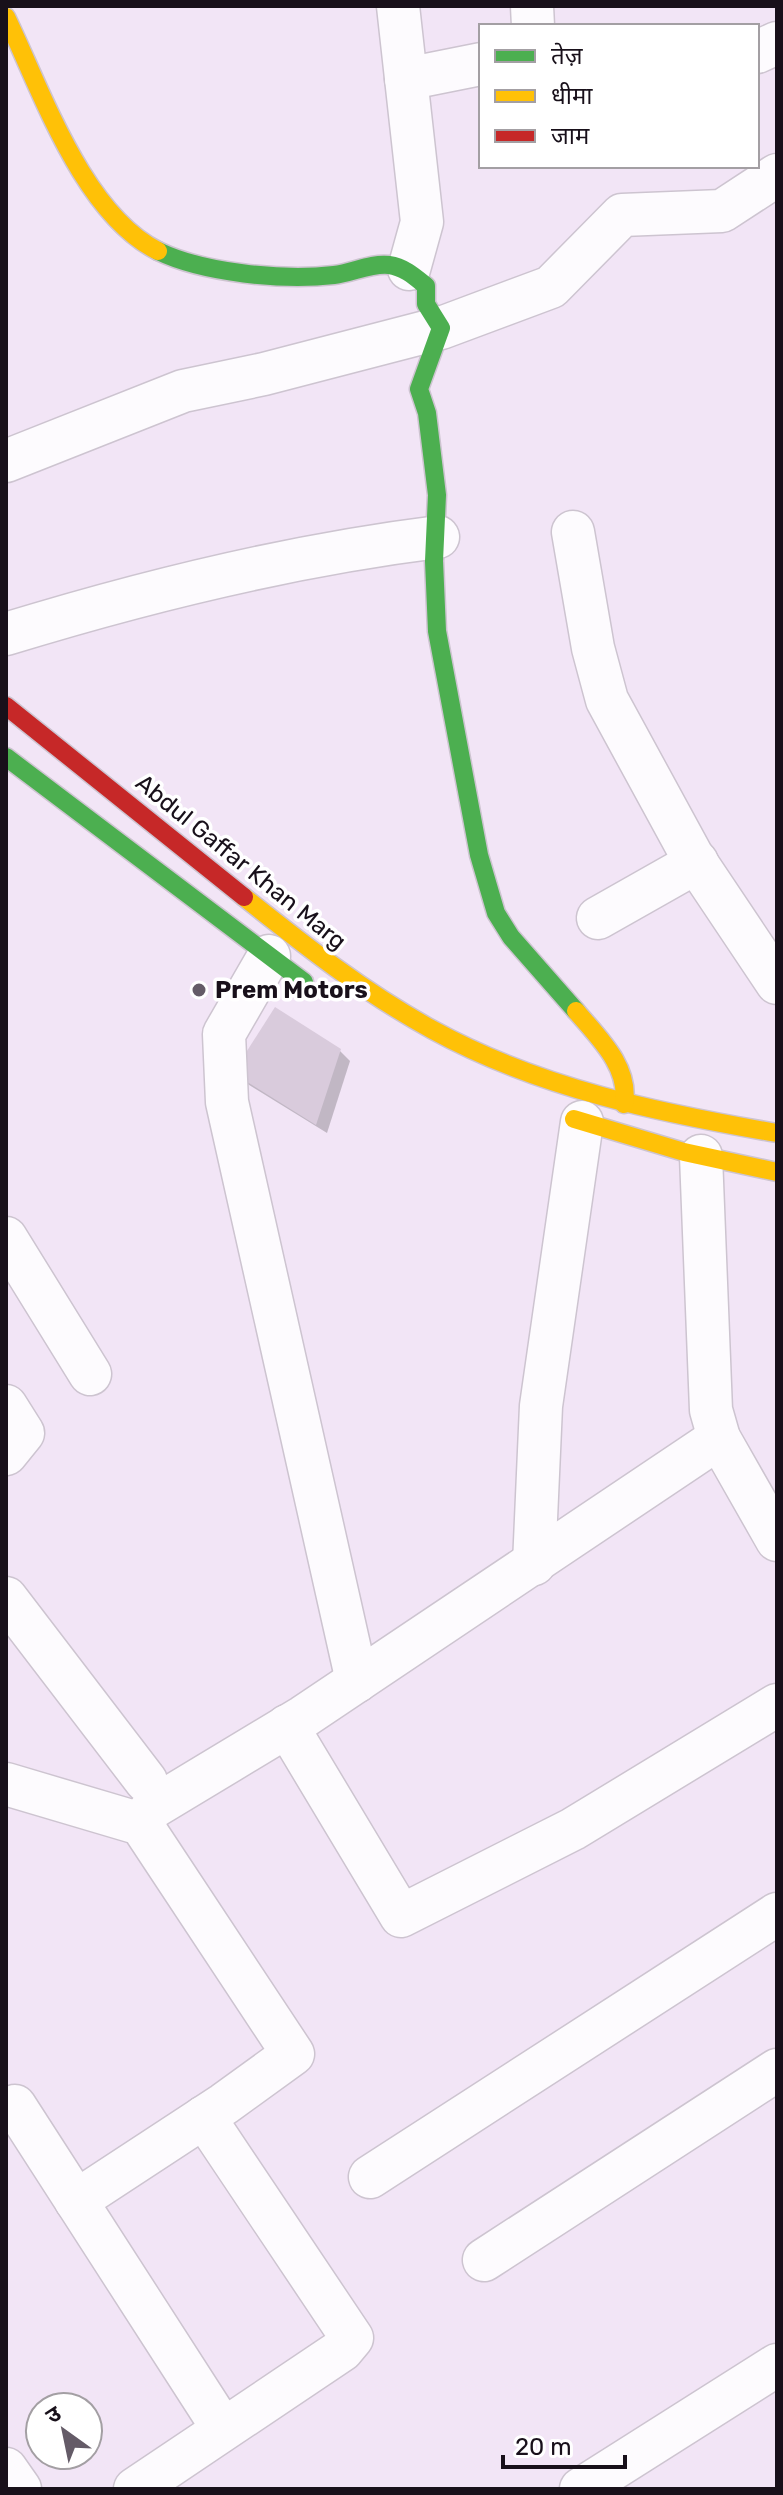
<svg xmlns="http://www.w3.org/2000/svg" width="783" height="2495" font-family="Rubik,'Noto Sans Devanagari',sans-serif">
<rect width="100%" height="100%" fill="#f2e5f6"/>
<polygon fill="#0003" points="339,1050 350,1061 327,1133 246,1083 236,1072"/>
<polygon fill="#d9cbdc" points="275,1007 341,1049 316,1125 233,1073"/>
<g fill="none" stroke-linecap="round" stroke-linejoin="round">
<g stroke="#cdc4d0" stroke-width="45">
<g id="street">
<polyline points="398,6 422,222 409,269"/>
<polyline points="532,6 533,26"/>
<polyline points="757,52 777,43"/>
<polyline points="406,79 481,64"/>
<polyline points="6,461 183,391 264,374 441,328 551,287 622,215 722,211 777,175"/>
<polyline points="573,532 593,648 607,700 692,856 777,983"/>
<path d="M6 634C146 591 293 555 438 537"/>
<polyline points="598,918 697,862"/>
<polyline points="269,956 224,1034 227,1102 357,1681"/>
<polyline points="701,1156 711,1410 719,1438 777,1540"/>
<polyline points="6,1238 90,1374"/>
<polyline points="6,1406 23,1433 6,1454"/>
<polyline points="534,1564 541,1406 582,1122"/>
<polyline points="6,1598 146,1781"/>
<polyline points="287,1726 401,1916 573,1829 777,1705"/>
<polyline points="6,1784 141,1824 293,2054 224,2104 76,2201"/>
<polyline points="141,1824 152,1808 303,1717 719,1438"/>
<polyline points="15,2106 223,2429"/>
<polyline points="370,2177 777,1914"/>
<polyline points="484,2260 777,2070"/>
<polyline points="6,2469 20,2489"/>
<polyline points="135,2489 342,2350 352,2338 204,2117"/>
<polyline points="581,2489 777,2365"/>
</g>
</g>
<g stroke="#cdc4d0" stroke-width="21">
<g id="fast">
<path d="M158 251C203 273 284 281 334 275 353 273 370 263 389 265 404 267 415 277 426 286V304L441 328 419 389 427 413 437 495 434 561 437 631 479 855 496 913 511 937 576 1011"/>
<polyline points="6,757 304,982"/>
</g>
</g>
<g stroke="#cdc4d0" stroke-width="21">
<g id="slow">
<path d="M6 17C41 89 82 213 158 251"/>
<path d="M244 897C304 945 365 993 433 1030 539 1088 659 1113 777 1133"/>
<path d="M576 1011C599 1038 630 1067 624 1104"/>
<polyline points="574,1119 684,1152 777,1172"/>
</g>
</g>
<g stroke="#cdc4d0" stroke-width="21">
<polyline id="jam" points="6,706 244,897"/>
</g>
<use href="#street" stroke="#fdfbfe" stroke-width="42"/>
<use href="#fast" stroke="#4caf50" stroke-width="18"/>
<use href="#slow" stroke="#ffc107" stroke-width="18"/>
<use href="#jam" stroke="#c62828" stroke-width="18"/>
</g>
<circle fill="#645b67" stroke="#fff" stroke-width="3" cx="199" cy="990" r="8"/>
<g text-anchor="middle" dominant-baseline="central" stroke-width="7" stroke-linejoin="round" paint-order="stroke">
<g font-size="24" fill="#18101a" stroke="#fff">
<text transform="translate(241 862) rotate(39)">Abdul Gaffar Khan Marg</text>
</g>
<g font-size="24" font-weight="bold" fill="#18101a" stroke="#fff" text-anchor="start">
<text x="215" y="990">Prem Motors</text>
</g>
</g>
<rect width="783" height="2495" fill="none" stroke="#18101a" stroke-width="16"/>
<rect x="479" y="24" width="280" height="144" fill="#ffffff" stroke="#a39fa3" stroke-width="2"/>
<rect x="495" y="50" width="40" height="12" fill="#4caf50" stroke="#a39fa3" stroke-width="2"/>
<text x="551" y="64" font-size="24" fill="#18101a">तेज़</text>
<rect x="495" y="90" width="40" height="12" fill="#ffc107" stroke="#a39fa3" stroke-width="2"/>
<text x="551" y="104" font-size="24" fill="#18101a">धीमा</text>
<rect x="495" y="130" width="40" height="12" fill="#c62828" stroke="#a39fa3" stroke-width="2"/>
<text x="551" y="144" font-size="24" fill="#18101a">जाम</text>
<g transform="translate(64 2431) rotate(327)"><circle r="38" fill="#ffffff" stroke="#a39fa3" stroke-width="2"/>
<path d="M0-6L14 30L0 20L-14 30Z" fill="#645b67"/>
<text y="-12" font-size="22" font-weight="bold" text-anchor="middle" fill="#18101a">उ</text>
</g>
<path d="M503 2455v12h122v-12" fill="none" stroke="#18101a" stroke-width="4"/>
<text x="515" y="2455" font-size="24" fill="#18101a" stroke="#ffffff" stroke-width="6" paint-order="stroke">20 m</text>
</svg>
